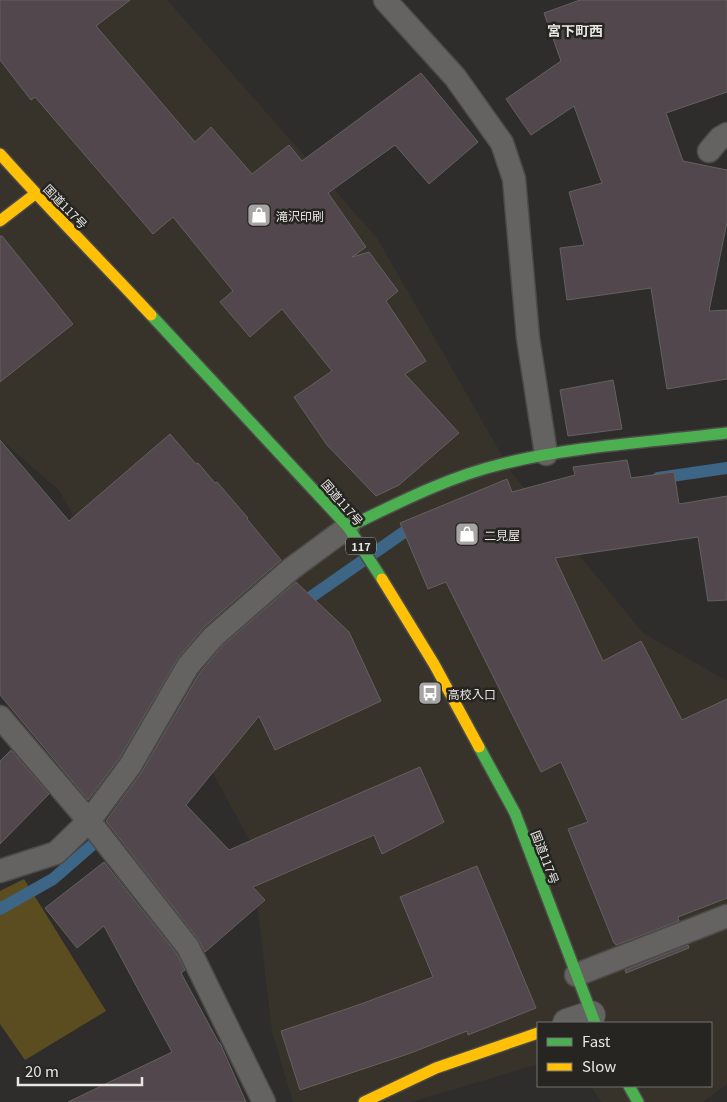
<svg xmlns="http://www.w3.org/2000/svg" width="727" height="1102" font-family="Georgia,'Noto Sans JP',serif">
<rect width="100%" height="100%" fill="#2f2d2b"/>
<polygon fill="#37332a" points="0,0 167,0 377,238 512,473 643,633 727,681 727,1084 703,1102 601,1102 591,1086 711,1086 711,1023 538,1023 538,1064 411,1102 293,1102 272,1032 250,841 59,490 0,439"/>
<polygon fill="#5c4d21" points="24,879 106,1011 25,1060 0,1024 0,891"/>
<g fill="none" stroke-linecap="round" stroke-linejoin="round">
<g stroke="#3c6586" stroke-width="12">
<polyline points="658,478 727,468"/>
<polyline points="298,606 417,523"/>
<polyline points="0,909 53,879 106,833"/>
</g>
</g>
<g fill="#51474c" stroke="#636161">
<polygon points="0,0 130,0 96,26 195,142 211,127 252,174 289,145 302,161 421,73 478,142 429,184 395,145 328,193 366,247 352,257 369,252 398,291 386,301 426,361 405,374 459,433 399,485 376,496 327,445 294,397 332,371 282,309 250,337 220,302 233,291 173,217 153,234 35,97 31,100 0,60"/>
<polygon points="580,0 727,0 727,92 666,113 683,161 727,170 727,222 709,311 727,310 727,379 667,389 651,288 567,300 560,248 584,245 569,192 602,183 574,106 531,135 506,99 561,61 544,13"/>
<polygon points="0,236 2,236 73,324 0,382"/>
<polygon points="613,380 622,429 568,436 560,390"/>
<polygon points="170,434 196,464 198,463 215,483 217,482 248,518 247,519 281,560 204,627 178,658 119,759 88,800 0,695 0,440 69,521"/>
<polygon points="627,460 631,478 674,472 679,504 727,496 727,600 708,601 698,537 555,558 603,661 641,641 682,720 727,699 727,898 678,917 679,921 616,945 615,943 614,943 568,829 588,822 561,762 541,772 446,582 428,589 400,523 507,479 512,492 575,475 573,467"/>
<polygon points="296,582 349,632 381,701 275,750 259,716 186,805 229,850 420,767 444,822 382,854 374,835 253,887 265,900 205,952 198,939 106,821 141,773 199,674 222,646"/>
<polygon points="11,750 49,794 0,844 0,761"/>
<polygon points="104,862 177,954 185,970 181,973 219,1043 220,1043 246,1102 68,1102 172,1052 104,926 77,948 45,908"/>
<polygon points="477,866 536,1008 468,1035 467,1031 408,1054 300,1090 281,1031 361,1004 433,977 400,897"/>
<polygon points="688,945 689,948 626,973 625,970"/>
</g>
<g fill="none" stroke-linecap="round" stroke-linejoin="round">
<g stroke="#4c4b49" stroke-width="25">
<g id="lane">
<polyline points="385,0 455,77 502,143 514,179 528,338 546,454"/>
<polyline points="709,151 720,138 727,134"/>
<polyline points="0,717 89,821 188,947 264,1102"/>
<polyline points="0,871 56,853 89,821 130,766 188,666 213,637 291,569 348,527"/>
<polyline points="576,975 727,916"/>
</g>
</g>
<g stroke="#4c4b49" stroke-width="30">
<polyline id="street" points="567,1023 591,1015"/>
</g>
<g stroke="#4c4b49" stroke-width="14">
<g id="fast">
<polyline points="151,315 348,527 382,579"/>
<path d="M348 527C398 503 448 477 502 464 573 446 653 442 727 433"/>
<polyline points="479,747 515,813 595,1023"/>
<polyline points="629,1086 638,1102"/>
</g>
</g>
<g stroke="#4c4b49" stroke-width="14">
<g id="slow">
<path d="M0 154C49 209 101 261 151 315"/>
<polyline points="0,221 35,194"/>
<polyline points="382,579 434,664 479,747"/>
<polyline points="364,1102 436,1068 538,1033"/>
</g>
</g>
<use href="#lane" stroke="#646362" stroke-width="22"/>
<use href="#street" stroke="#646362" stroke-width="28"/>
<use href="#fast" stroke="#4caf50" stroke-width="11"/>
<use href="#slow" stroke="#ffc107" stroke-width="11"/>
</g>
<defs>
<g id="shop-square" transform="scale(1.25)"><rect x="-9" y="-9" width="18" height="18" rx="4" fill="#a7a5a3" stroke="#262521"/><path d="M-5-2.5h2.3a2.7 3.5 0 0 1 5.4 0H5L5.5 6h-11ZM-1.5-2.5h3a1.5 2.3 0 0 0-3 0Z" fill="#fff"/></g>
<g id="bus-square" transform="scale(1.25)"><rect x="-9" y="-9" width="18" height="18" rx="4" fill="#a7a5a3" stroke="#262521"/><path d="M-5-6H5V4H4V6H2V4H-2V6H-4V4H-5ZM-3.5-4V0h7V-4ZM-3.5 1.2v1.5H-2V1.2ZM2 1.2v1.5H3.5V1.2Z" fill="#fff"/></g>
</defs>
<g fill-rule="evenodd">
<use href="#shop-square" x="259" y="215"/>
<use href="#shop-square" x="467" y="534"/>
<use href="#bus-square" x="430" y="693"/>
</g>
<g text-anchor="middle" dominant-baseline="central" stroke-width="5" stroke-linejoin="round" paint-order="stroke">
<rect fill="#262521" stroke="#adaca9" stroke-width="1" x="346" y="537.5" width="30" height="17" rx="4"/>
<g font-size="11" font-weight="bold" fill="#e7e6e3">
<text x="361" y="546">117</text>
</g>
<g font-size="12" fill="#e7e6e3" stroke="#262521">
<text transform="translate(66 206) rotate(46)">国道117号</text>
<text transform="translate(343 502) rotate(49)">国道117号</text>
<text transform="translate(546 857) rotate(69)">国道117号</text>
</g>
<g font-size="12" fill="#e7e6e3" stroke="#262521" text-anchor="start">
<text x="276" y="215">滝沢印刷</text>
<text x="484" y="534">二見屋</text>
<text x="448" y="693">高校入口</text>
</g>
<g font-size="14" font-weight="bold" fill="#e7e6e3" stroke="#262521">
<text x="575" y="30">宮下町西</text>
</g>
</g>
<rect x="537" y="1022" width="175" height="65" fill="#262521" stroke="#73726f"/>
<rect x="547" y="1038" width="25" height="8" fill="#4caf50" stroke="#73726f"/>
<text x="582" y="1047" font-size="15" fill="#e7e6e3">Fast</text>
<rect x="547" y="1063" width="25" height="8" fill="#ffc107" stroke="#73726f"/>
<text x="582" y="1072" font-size="15" fill="#e7e6e3">Slow</text>
<path d="M18 1077v8h124v-8" fill="none" stroke="#e7e6e3" stroke-width="2.5"/>
<text x="25" y="1077" font-size="15" fill="#e7e6e3" stroke="#262521" stroke-width="4" paint-order="stroke">20 m</text>
</svg>
